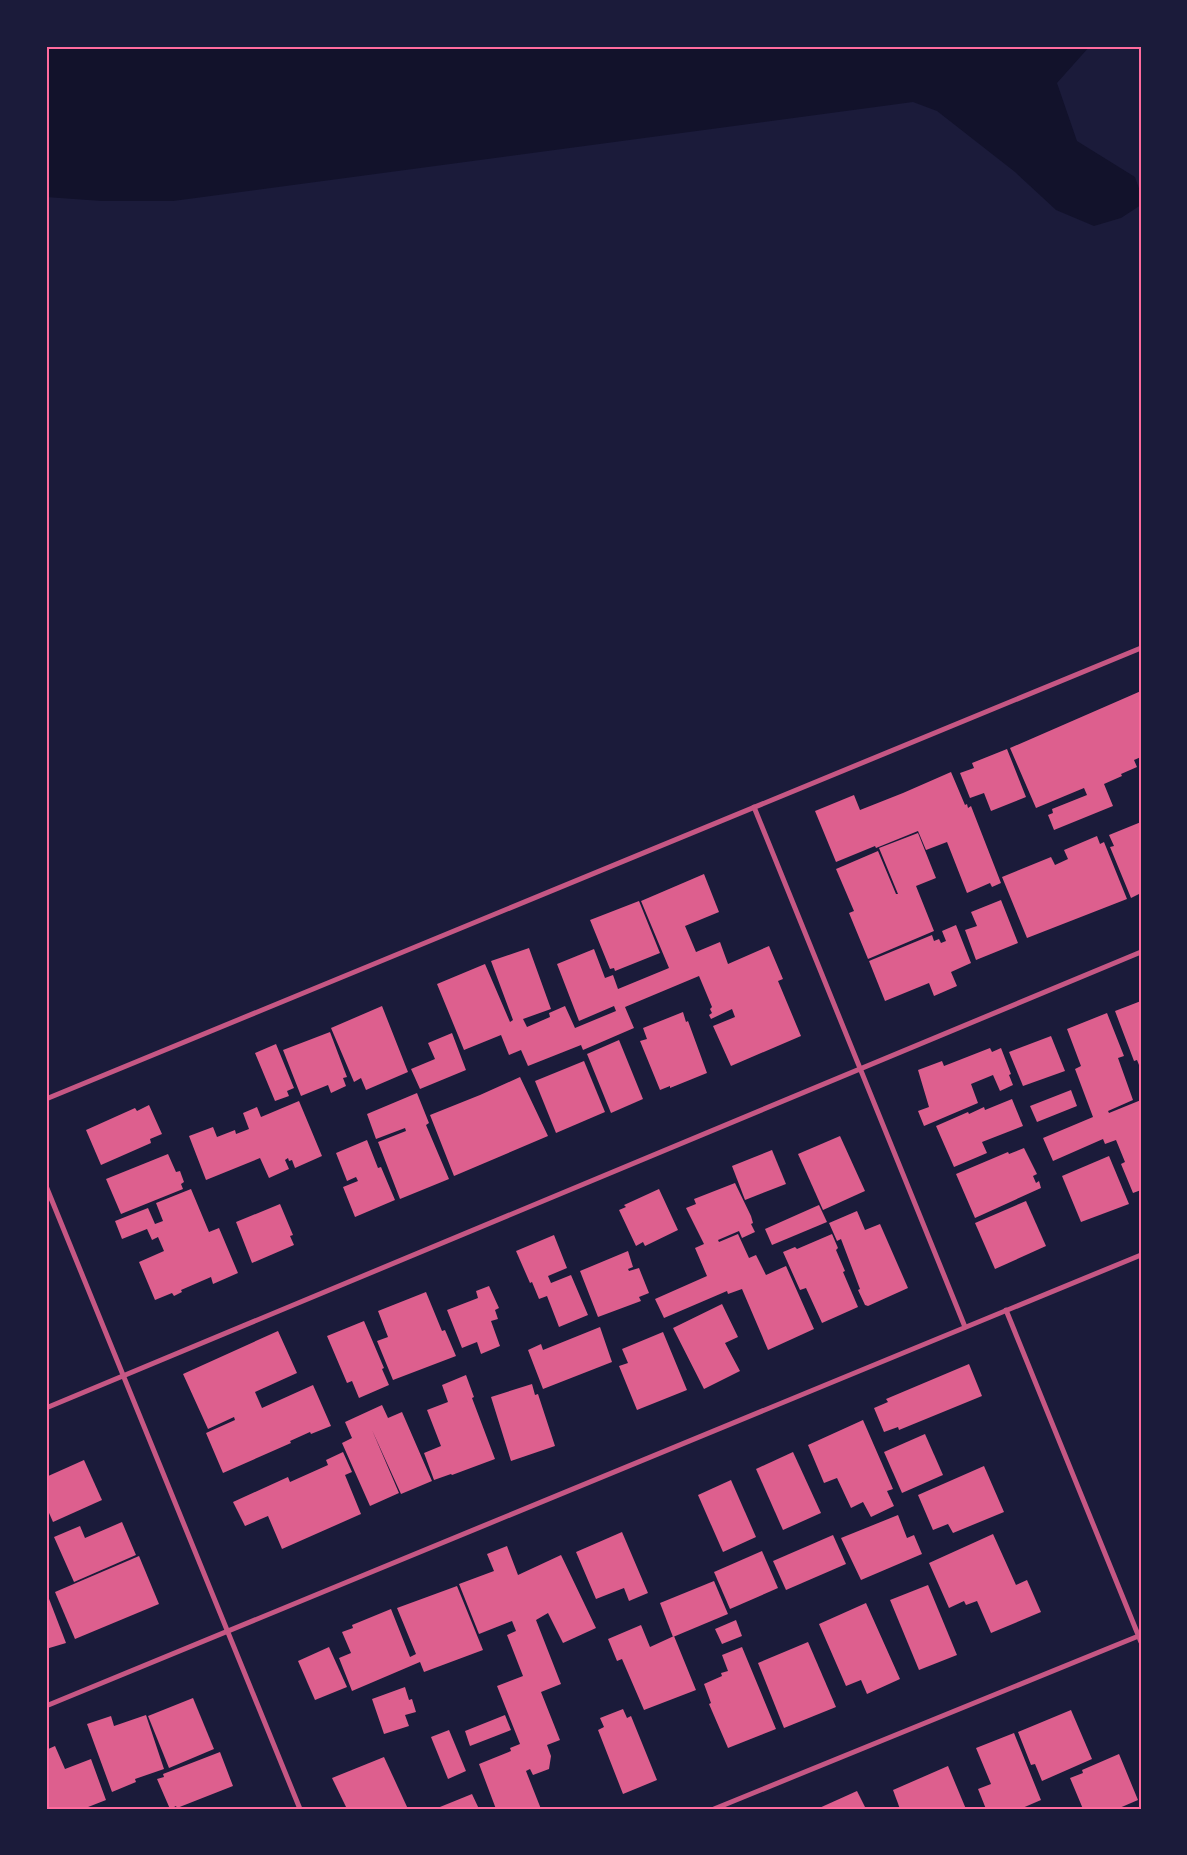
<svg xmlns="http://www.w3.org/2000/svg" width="1187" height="1855" font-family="Manrope,sans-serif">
<rect width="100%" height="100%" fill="#1b1b3a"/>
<polygon fill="#12122b" points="46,46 1090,46 1057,83 1077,141 1135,177 1141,194 1141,205 1121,218 1094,226 1056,210 1015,172 937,111 913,102 173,201 102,201 46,197"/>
<g fill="#dd5f8e">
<polygon points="1141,691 1141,757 1134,760 1137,767 1121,774 1122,776 1104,784 1113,806 1054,830 1048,815 1053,813 1052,809 1087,795 1084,788 1036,808 1010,748"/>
<polygon points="1007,749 1026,797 991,811 984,793 970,798 960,773 974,768 972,763"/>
<polygon points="951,772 965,805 967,804 968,808 971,806 1001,883 992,887 990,883 967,893 947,842 926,850 918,831 876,848 875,846 836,862 815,811 854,795 860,810 903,793"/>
<polygon points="1141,822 1141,893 1131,898 1110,847 1114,846 1109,835"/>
<polygon points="918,833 936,878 916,886 934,931 868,959 849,913 854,911 836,869 878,851 896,894 898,894 879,848"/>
<polygon points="1097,836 1100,844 1104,842 1127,899 1027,938 1002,877 1051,857 1055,865 1068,859 1064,850"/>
<polygon points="704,874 719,912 685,926 696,952 720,942 728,964 769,946 783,979 778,981 801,1036 731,1066 713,1026 735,1017 732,1009 711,1019 709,1015 712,1013 710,1009 712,1007 699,976 625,1007 634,1028 583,1050 581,1045 528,1066 521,1050 509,1055 501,1035 464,1050 437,984 485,964 510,1022 513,1020 491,961 529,948 551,1009 523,1019 527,1027 550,1017 549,1013 565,1006 575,1028 616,1011 614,1006 579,1021 557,964 594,949 605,978 613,975 618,989 669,968 641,901"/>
<polygon points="1001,900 1018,943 976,960 965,930 977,926 971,912"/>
<polygon points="639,901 660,953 615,971 614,968 610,969 590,920"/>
<polygon points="956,925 971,963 951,972 957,986 934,996 929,983 885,1001 869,961 932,935 934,941 939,939 941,943 946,941 942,931"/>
<polygon points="1141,1001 1141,1070 1137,1060 1134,1061 1115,1011"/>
<polygon points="382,1006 408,1072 366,1090 361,1078 354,1082 331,1028"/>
<polygon points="683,1012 686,1022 688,1021 707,1073 670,1088 670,1086 660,1090 640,1041 647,1039 643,1028"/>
<polygon points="1107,1013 1124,1056 1118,1058 1133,1100 1108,1111 1109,1113 1141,1100 1141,1190 1133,1193 1121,1164 1125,1162 1116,1140 1105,1144 1103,1139 1053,1161 1043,1138 1093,1117 1075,1069 1081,1066 1067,1029"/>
<polygon points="330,1032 347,1077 343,1078 346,1086 331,1093 328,1085 301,1096 283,1050"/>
<polygon points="452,1033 466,1070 420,1089 411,1069 435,1059 428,1043"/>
<polygon points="1051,1036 1065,1071 1023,1086 1009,1052"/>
<polygon points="619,1040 643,1099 611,1113 587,1054"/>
<polygon points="276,1044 294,1088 287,1091 289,1096 275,1101 255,1053"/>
<polygon points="990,1048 992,1052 1001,1048 1011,1074 1009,1075 1013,1085 1000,1091 993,1075 971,1084 978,1103 924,1126 918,1111 929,1107 918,1070 942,1061 944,1066"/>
<polygon points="584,1061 605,1112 556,1133 535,1081"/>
<polygon points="520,1077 548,1136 454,1176 430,1115 480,1095"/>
<polygon points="1071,1090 1077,1106 1037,1122 1030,1106"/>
<polygon points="417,1093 429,1123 426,1125 449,1179 400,1199 378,1142 406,1131 405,1128 376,1139 367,1114"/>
<polygon points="1012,1099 1023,1126 982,1142 987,1153 954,1167 936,1126 968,1112 969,1114 984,1107 985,1110"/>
<polygon points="299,1101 322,1156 295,1168 292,1160 289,1161 288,1158 285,1160 289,1169 269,1178 260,1158 206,1180 189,1136 213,1127 217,1137 235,1130 236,1134 249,1129 243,1113 257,1107 261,1117"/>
<polygon points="149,1105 162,1134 150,1139 151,1143 101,1165 86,1130 135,1108 137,1111"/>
<polygon points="840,1136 865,1191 823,1210 798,1154"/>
<polygon points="367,1140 378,1168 381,1167 395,1200 355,1217 343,1187 358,1181 356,1177 347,1181 336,1153"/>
<polygon points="1024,1148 1037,1174 1033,1176 1036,1183 1039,1181 1041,1188 975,1218 956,1174 1008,1152 1009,1154"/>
<polygon points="772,1150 786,1184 745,1200 732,1166"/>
<polygon points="168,1154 176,1172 180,1171 184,1182 181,1184 183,1189 121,1214 106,1179"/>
<polygon points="1109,1156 1129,1204 1081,1222 1062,1176"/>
<polygon points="735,1183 751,1216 753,1223 751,1224 755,1232 742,1238 739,1231 718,1240 719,1242 738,1234 749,1258 756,1255 766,1275 786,1266 814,1329 768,1350 742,1289 728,1294 727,1291 664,1318 655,1299 707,1276 695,1248 704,1244 686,1208 696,1204 694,1199"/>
<polygon points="191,1189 209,1232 219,1228 238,1273 213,1284 211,1277 181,1290 182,1292 174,1296 172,1293 155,1300 139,1262 164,1251 158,1237 152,1240 147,1229 122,1239 115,1221 148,1208 155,1224 163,1221 156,1203"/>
<polygon points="659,1189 678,1230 645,1246 643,1242 636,1246 619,1210 626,1207 624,1205"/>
<polygon points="1026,1201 1046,1246 995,1269 975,1223"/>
<polygon points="280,1204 293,1235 290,1236 294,1245 252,1263 236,1222"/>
<polygon points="819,1205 827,1222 772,1245 765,1229"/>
<polygon points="857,1211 865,1230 880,1224 908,1288 868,1306 865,1305 858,1290 860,1289 841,1239 837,1241 829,1223"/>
<polygon points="832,1234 838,1248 836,1250 845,1271 843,1272 858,1307 822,1323 806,1288 800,1290 783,1252 795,1247 797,1249"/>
<polygon points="554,1235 567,1268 548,1276 551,1283 571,1275 588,1315 559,1327 547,1296 539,1299 532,1282 530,1283 516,1251"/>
<polygon points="628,1251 633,1267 628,1269 629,1271 639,1268 649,1293 639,1297 641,1301 598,1317 580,1271"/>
<polygon points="489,1286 499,1308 495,1310 498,1319 491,1321 500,1346 481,1354 477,1342 462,1348 447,1310 478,1298 476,1291"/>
<polygon points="426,1292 442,1331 445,1330 456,1356 393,1380 377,1341 388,1337 378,1311"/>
<polygon points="722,1304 738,1337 725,1343 740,1371 704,1389 673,1328"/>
<polygon points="364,1321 384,1368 382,1369 389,1385 359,1398 352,1381 347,1383 327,1336"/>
<polygon points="600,1327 612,1362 543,1389 528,1350 541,1344 543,1350"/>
<polygon points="278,1331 297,1373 255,1392 262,1408 313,1385 331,1426 311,1434 310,1432 290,1441 291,1443 223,1473 206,1433 235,1420 234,1417 208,1429 183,1374"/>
<polygon points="663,1332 687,1390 637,1410 619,1366 628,1363 622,1349"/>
<polygon points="969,1364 982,1396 899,1430 898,1427 884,1432 874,1408 888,1402 886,1399"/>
<polygon points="466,1375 474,1397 472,1398 495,1459 452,1475 451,1474 434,1480 424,1453 441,1446 427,1410 448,1402 442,1385"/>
<polygon points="532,1384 535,1395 538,1394 555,1446 511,1461 491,1397"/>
<polygon points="382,1405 388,1418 402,1412 432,1481 401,1494 372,1430 399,1493 370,1506 342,1443 352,1438 345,1422"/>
<polygon points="863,1420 893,1489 887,1491 894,1506 871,1517 863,1502 851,1508 837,1478 824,1483 808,1445"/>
<polygon points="925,1434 943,1475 902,1493 884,1452"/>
<polygon points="343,1452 352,1472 345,1475 361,1514 282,1549 268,1516 245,1526 233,1502 288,1477 290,1482 328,1465 326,1460"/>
<polygon points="793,1452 821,1513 783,1530 756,1469"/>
<polygon points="84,1460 102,1500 53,1522 46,1506 46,1477"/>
<polygon points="984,1466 1004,1512 953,1533 948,1524 933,1530 918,1495"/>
<polygon points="731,1480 756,1537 723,1552 698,1495"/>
<polygon points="898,1515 907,1538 914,1535 922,1554 861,1580 841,1538"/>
<polygon points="122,1522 136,1555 74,1582 54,1537 80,1526 85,1538"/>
<polygon points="622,1532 648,1593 629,1601 624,1588 596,1599 576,1552"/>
<polygon points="993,1534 1016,1585 1027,1580 1041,1612 991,1633 977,1601 966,1605 964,1601 949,1608 929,1563"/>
<polygon points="833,1535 846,1564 786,1590 773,1561"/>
<polygon points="507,1546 518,1575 561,1555 596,1628 563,1643 548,1613 536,1620 561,1684 541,1692 560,1740 547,1745 551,1756 549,1769 533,1775 530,1769 526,1771 541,1809 496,1809 479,1764 511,1751 510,1748 520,1744 497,1686 523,1676 507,1635 516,1631 512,1621 479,1634 459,1584 494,1571 487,1554"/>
<polygon points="762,1551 778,1588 730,1609 714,1572"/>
<polygon points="139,1556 159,1604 75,1639 55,1592"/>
<polygon points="714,1581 728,1614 673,1637 660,1603"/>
<polygon points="928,1585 957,1655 919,1670 890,1600"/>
<polygon points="457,1586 483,1650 424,1672 420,1662 352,1691 339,1658 351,1653 342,1632 353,1628 352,1625 391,1609 410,1657 416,1654 397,1608"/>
<polygon points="46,1591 66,1643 46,1649"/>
<polygon points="866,1603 900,1679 867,1694 861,1680 846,1686 819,1624"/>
<polygon points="736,1620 742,1636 722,1644 715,1629"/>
<polygon points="641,1625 650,1647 674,1636 696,1690 644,1710 622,1659 617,1661 608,1639"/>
<polygon points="808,1642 836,1707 784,1728 758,1663"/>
<polygon points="329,1647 347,1687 315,1700 298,1661"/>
<polygon points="742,1647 776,1729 728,1748 709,1704 711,1703 704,1684 722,1676 721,1673 728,1671 722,1655"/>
<polygon points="405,1687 409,1700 412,1699 416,1712 405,1715 409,1726 384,1734 372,1699"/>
<polygon points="193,1698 214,1749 169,1768 148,1716"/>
<polygon points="623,1709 627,1718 631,1716 657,1780 623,1794 598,1730 604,1727 600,1718"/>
<polygon points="1071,1710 1092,1759 1042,1781 1035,1764 1031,1765 1018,1732"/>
<polygon points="146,1715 164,1769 135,1779 136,1782 112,1792 87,1724 111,1716 114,1726"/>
<polygon points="505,1715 511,1730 470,1746 465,1731"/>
<polygon points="449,1730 466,1771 448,1779 431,1737"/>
<polygon points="1014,1733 1041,1800 1020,1809 986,1809 978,1789 991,1784 976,1748"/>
<polygon points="55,1746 65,1769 91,1759 106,1800 83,1809 46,1809 46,1750"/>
<polygon points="220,1752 233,1786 177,1808 176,1806 170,1809 157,1779 164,1777 163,1774"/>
<polygon points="1119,1754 1138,1800 1117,1809 1083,1809 1070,1778 1083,1773 1082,1770"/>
<polygon points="384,1757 408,1809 347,1809 332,1778"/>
<polygon points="948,1766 966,1809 900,1809 893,1790"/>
<polygon points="857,1791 866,1809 817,1809"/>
<polygon points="472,1794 479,1809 435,1809"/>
</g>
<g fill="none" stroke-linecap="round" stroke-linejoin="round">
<g stroke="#c65784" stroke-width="5">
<polyline points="754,807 965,1327"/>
<polyline points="46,1099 1141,648"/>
<polyline points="46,1186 300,1809"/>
<polyline points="1006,1310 1141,1642"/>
<polyline points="46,1408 1141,952"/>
<polyline points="46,1706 1141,1255"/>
<polyline points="714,1809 1141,1635"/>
</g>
</g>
<rect width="1187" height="1855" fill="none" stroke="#1b1b3a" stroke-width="95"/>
<rect x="48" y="48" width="1092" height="1760" fill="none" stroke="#ff6b9d" stroke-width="2"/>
</svg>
